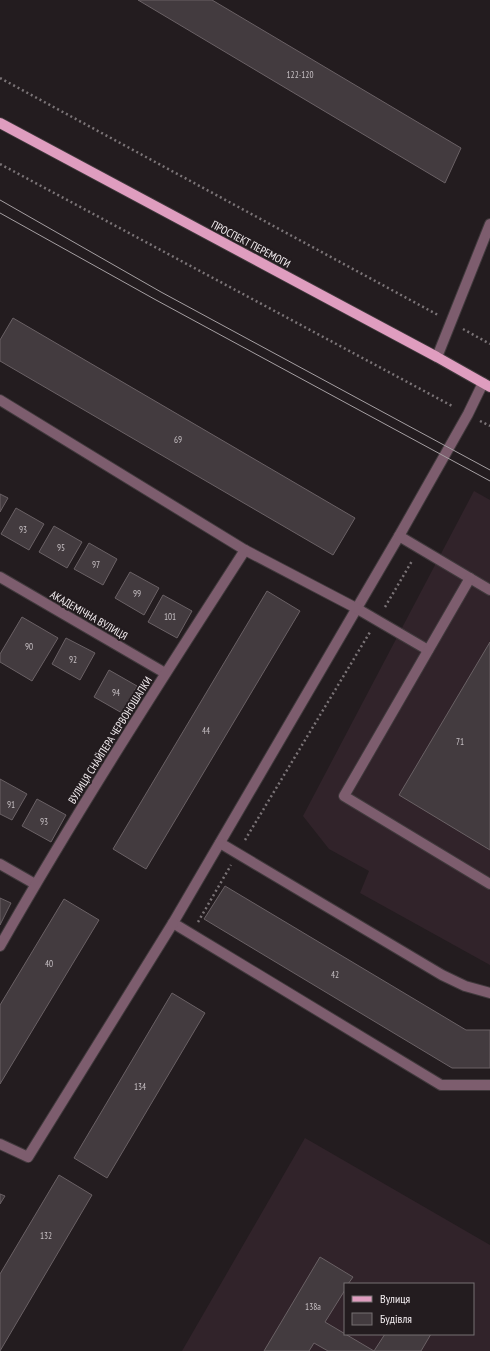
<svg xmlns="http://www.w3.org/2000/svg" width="490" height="1351" font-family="'PT Sans Narrow',sans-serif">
<rect width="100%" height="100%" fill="#231c1f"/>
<g fill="#31232a" fill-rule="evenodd">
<polygon points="474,491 490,500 490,965 360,893 369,871 329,849 303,816"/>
<path d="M305 1138 490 1245V1351H182ZM345 1284H473V1334H345Z"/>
</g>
<g fill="#433b3f" stroke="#6a6165">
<polygon points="138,0 212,0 461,148 445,183"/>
<polygon points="13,318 355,518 333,555 0,361 0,340"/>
<polygon points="0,494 8,498 0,512"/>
<polygon points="16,508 44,524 29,550 1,534"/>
<polygon points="54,526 82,542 67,568 39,552"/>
<polygon points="89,543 117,559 103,585 74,569"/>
<polygon points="130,572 159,588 144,615 115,598"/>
<polygon points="267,591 300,611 146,869 113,849"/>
<polygon points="163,595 192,611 177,638 148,622"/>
<polygon points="22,617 58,638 32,681 0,662 0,654"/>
<polygon points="66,638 95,653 80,680 52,664"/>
<polygon points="490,642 490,850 399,795"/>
<polygon points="109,670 137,686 122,713 94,697"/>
<polygon points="0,779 27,794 12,820 0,814"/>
<polygon points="37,799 66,815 51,842 22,826"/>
<polygon points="225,886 466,1030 490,1030 490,1068 452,1068 204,919"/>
<polygon points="0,898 11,903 0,925"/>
<polygon points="64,899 99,920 0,1084 0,1005"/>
<polygon points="172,993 205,1013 107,1178 74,1158"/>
<polygon points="59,1175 92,1195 0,1351 0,1274"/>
<polygon points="0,1194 5,1196 0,1204"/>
<polygon points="320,1257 353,1277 348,1284 345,1284 345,1290 325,1322 374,1351 328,1351 314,1343 309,1351 264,1351"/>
<polygon points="385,1334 431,1334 421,1351 374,1351"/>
</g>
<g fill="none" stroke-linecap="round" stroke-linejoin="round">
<g stroke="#40393c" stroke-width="12">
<g id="minor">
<polyline points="437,357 490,224"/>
<polyline points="483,383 468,414 399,536 173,923 441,1085 490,1085"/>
<polyline points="0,400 245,550 356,608 428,650"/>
<polyline points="399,536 490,590"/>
<polyline points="0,577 165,673"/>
<polyline points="470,578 344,796 490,884"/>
<polyline points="220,843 442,975 465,986 490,993"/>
<polyline points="0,864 35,884"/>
<path d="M0 946C77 811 161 680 245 550"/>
<polyline points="0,1144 28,1157 173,923"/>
</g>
</g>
<g stroke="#40393c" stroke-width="12">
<polyline id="major" points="0,123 437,357 490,387"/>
</g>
<g stroke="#7b7477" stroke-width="2.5" stroke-dasharray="2 3" stroke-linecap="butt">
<polyline points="0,78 438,315"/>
<polyline points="0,164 454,407"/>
<polyline points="463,329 490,344"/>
<polyline points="480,421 490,426"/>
<polyline points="385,607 412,561"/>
<polyline points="245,840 370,632"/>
<polyline points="198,922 231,865"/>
</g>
<use href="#minor" stroke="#7d5d6e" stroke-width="10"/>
<use href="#major" stroke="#df9dbf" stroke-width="10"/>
<g stroke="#a59fa2" stroke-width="1">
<polyline points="0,200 161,292 490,470"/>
<polyline points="0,213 156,300 490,481"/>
</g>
</g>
<g text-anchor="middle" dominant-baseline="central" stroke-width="4" stroke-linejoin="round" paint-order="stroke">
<g font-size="9" fill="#c7c0c4">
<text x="300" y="74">122-120</text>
<text x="178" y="439">69</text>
<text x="23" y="529">93</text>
<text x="61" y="547">95</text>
<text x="96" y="564">97</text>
<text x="137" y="593">99</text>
<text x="170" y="616">101</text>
<text x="29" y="646">90</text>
<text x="73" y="659">92</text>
<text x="116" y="692">94</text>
<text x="206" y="730">44</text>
<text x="460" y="741">71</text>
<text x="11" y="804">91</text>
<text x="44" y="821">93</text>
<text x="49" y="963">40</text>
<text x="335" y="974">42</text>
<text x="140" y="1086">134</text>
<text x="46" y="1235">132</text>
<text x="313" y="1306">138а</text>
</g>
<g font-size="11" fill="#f3edf0" stroke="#231c1f">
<text transform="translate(251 244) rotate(28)">ПРОСПЕКТ ПЕРЕМОГИ</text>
<text transform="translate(89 615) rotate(30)">АКАДЕМІЧНА ВУЛИЦЯ</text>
<text transform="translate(110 740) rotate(-58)">ВУЛИЦЯ СНАЙПЕРА ЧЕРВОНОШАПКИ</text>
</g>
</g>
<rect x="344" y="1283" width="130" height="52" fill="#231c1f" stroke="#767073"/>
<rect x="352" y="1296" width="20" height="6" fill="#df9dbf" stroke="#767073"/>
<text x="380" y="1303" font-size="12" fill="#f3edf0">Вулиця</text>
<rect x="352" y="1313" width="20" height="12" fill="#433b3f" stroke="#767073"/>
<text x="380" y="1323" font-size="12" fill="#f3edf0">Будівля</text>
</svg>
